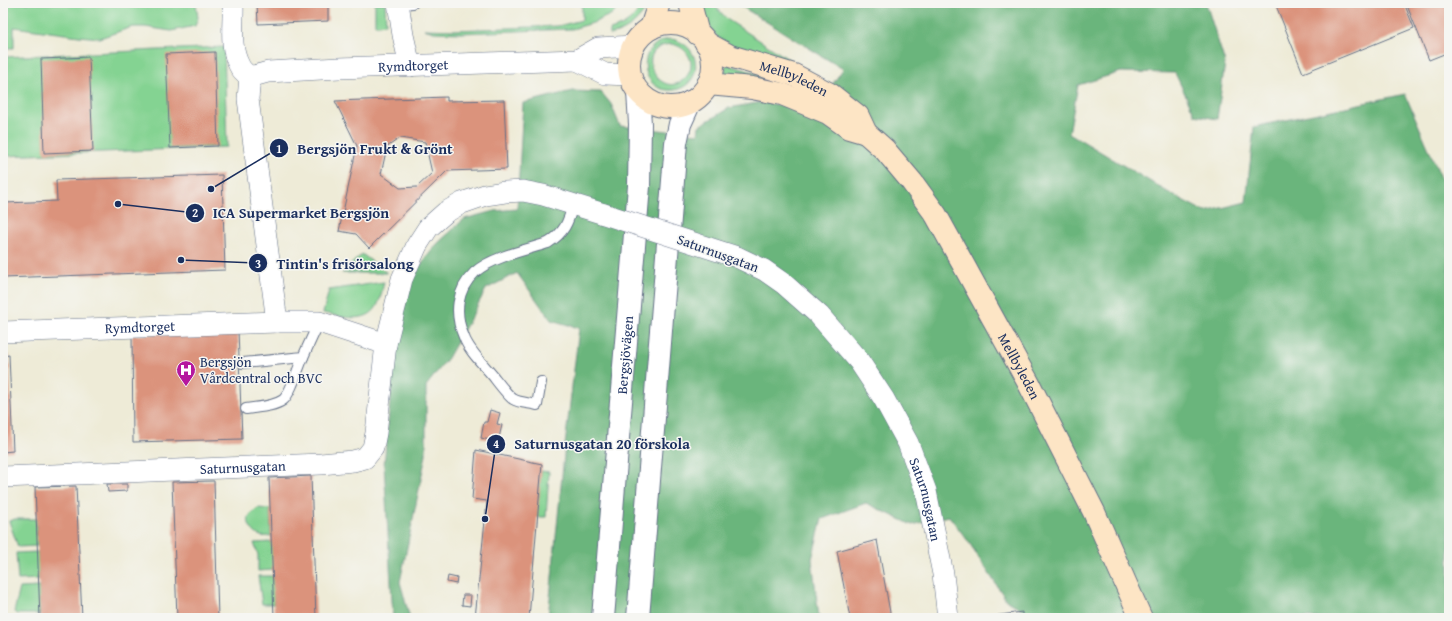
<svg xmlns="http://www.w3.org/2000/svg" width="1452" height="621" font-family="'Gentium Book Plus',serif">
<rect width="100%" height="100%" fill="#f6f6f2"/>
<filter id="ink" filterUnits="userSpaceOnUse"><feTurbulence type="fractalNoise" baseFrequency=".025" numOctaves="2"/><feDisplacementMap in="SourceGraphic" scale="8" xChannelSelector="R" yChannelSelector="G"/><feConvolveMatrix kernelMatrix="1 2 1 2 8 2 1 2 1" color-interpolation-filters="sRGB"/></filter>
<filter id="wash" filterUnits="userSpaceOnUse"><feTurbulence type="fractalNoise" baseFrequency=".012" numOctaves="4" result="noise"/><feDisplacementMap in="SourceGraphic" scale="16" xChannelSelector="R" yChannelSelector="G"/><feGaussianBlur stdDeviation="0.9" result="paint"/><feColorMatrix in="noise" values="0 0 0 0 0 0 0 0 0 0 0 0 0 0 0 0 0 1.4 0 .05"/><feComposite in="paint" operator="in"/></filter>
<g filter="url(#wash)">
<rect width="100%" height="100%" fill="#eeebd7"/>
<g fill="#84d392" stroke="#508178" fill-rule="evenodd">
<polygon points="3,3 196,3 198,18 195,26 171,31 145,27 132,27 100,38 79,36 14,27 14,48 3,48"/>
<polygon points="375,3 385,3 386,24 375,25"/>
<polygon points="582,3 619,3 614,13 593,23 572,29 460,33 434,32 424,29 455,30 558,26 582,20"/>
<path d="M642 3H649C641 19 629 31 610 35V30C627 25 634 19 642 3Z"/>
<polygon points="697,3 712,3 728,20 813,75 756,58 718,38 709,26"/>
<path d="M671 39C704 45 703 87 673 90 639 93 634 42 671 39ZM671 44C687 46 697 63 687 76 663 106 628 48 671 44Z"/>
<polygon points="224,47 227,147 3,156 3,57"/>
<polygon points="726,64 807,89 724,78"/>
<polygon points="362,254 387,273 342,273"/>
<path d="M384 282C382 290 381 299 377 306 367 325 339 316 323 313L329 290Z"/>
<polygon points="541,471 549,472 546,517 537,517"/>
<path d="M258 508 270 509 271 536C268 536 264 537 261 536 253 534 245 522 250 515 252 512 255 510 258 508Z"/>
<polygon points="15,519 36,519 37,546 18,547 9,521"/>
<polygon points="272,542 273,570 258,571 258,555 254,543"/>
<polygon points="38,552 39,579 18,580 16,553"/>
<polygon points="258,576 273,576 274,604 262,604"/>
<polygon points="39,587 40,614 17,614 14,612 20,588"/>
</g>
<polygon fill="#6bb57c" stroke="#43726d" points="738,3 1206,3 1225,63 1217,119 1195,115 1175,73 1121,72 1078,85 1069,133 1171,194 1205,212 1246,202 1254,127 1405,94 1449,196 1449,618 1026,618 1024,610 1007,601 968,541 949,516 912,525 866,503 822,519 812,559 819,618 548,618 565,445 579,328 551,320 517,273 486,289 473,314 448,358 426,386 426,455 400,582 410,618 393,618 384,465 396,337 414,273 437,244 464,219 494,211 517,209 523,103 572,91 601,92 611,104 620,126 698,134 699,126 729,108 762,102 814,111 843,69 744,8"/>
<g id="blocks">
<g fill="#db937b" fill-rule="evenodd">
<polygon points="257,3 328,3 328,21 258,24"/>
<polygon points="1275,3 1404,3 1414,28 1303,73"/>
<polygon points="1406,3 1446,3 1449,10 1449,52 1429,60"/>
<polygon points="215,52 218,146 170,148 166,54"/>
<polygon points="89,57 93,151 44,153 41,59"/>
<path d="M447 97V101L504 100 507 169 447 171 369 248 356 234 339 231 357 146 335 101ZM400 138 425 142 432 173 417 187 400 188 381 174 387 147Z"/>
<polygon points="222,175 225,270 3,278 3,184 4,184 5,203 57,201 56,180"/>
<polygon points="238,330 242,439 133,442 132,335"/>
<polygon points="9,355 13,451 3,452 3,356"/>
<polygon points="490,410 500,413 497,424 502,425 498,442 481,438 484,422 487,422"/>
<polygon points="476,450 542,464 529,618 475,618 487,501 472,499"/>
<polygon points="311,476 316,618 274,618 269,478"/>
<polygon points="214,481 218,618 177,618 172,482"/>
<polygon points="107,484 127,484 127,491 108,492"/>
<polygon points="76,486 82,618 40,618 35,487"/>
<polygon points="877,540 891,618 850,618 837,551"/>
<polygon points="448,576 457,578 456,584 447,582"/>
<polygon points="463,595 471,595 470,606 462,605"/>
<polygon points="1022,612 1022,618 986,618 986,617"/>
</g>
</g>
</g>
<g filter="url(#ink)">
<use href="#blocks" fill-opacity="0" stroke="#657188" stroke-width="1"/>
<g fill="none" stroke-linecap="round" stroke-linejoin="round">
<g stroke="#657188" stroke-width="12">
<g id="service">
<polyline points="398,4 413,3"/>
<polyline points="243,363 303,357 319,322"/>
<path d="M541 382 537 405C530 403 519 403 513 399 508 396 497 381 493 376 483 364 469 351 464 337 454 314 456 290 475 272 492 257 526 250 548 243 564 233 568 223 573 205"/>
<path d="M246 409C258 407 273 407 283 400 290 395 299 366 303 357"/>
</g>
</g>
<g stroke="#657188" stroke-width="22">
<g id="minor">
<path d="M233 3C234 24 229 46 239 65 241 70 246 74 250 77L248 99 277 322"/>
<polyline points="398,3 403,35 410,66"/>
<polyline points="577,60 605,74 630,75"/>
<path id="s1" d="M250 77 268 72 339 68 577 60 598 48 634 46"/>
<path id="s2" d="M737 257 764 270 784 284 819 315 859 361 884 399 908 443 926 491 943 574 948 618"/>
<path id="s3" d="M3 332 277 322H319L386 344"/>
<path id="s4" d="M3 477 321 464 353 461 365 458 373 448 376 433 386 344 402 279 417 245 428 228 446 212 462 203 485 195 505 192 523 191 543 195 604 214"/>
</g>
</g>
<g stroke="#657188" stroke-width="24">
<g id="tertiary">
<path id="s5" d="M603 618 639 186 640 124 638 92"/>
<polyline points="638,618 676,143 680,124 690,102"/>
</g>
</g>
<g stroke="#657188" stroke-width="24">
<g id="secondary">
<polyline points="690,3 698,34"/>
<circle cx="671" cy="65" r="42"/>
<polyline points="651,28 659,3"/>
<path id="s6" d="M706 43 730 56 794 75 830 94 858 116 866 133 885 150 912 182 936 215 1028 382 1094 512 1141 618"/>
<polyline points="708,84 752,88 782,94 828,113 849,128 866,133"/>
</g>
</g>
<use href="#service" stroke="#fff" stroke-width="10"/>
<use href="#minor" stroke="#fff" stroke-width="21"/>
<use href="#tertiary" stroke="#fff" stroke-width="22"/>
<use href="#secondary" stroke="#fde5c5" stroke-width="22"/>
<g stroke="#657188" stroke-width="22" stroke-linecap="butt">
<polyline id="minor-bridge" points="604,214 737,257"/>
</g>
<use href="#minor-bridge" stroke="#fff" stroke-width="21"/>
</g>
</g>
<defs>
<g id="hospital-pin" transform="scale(1)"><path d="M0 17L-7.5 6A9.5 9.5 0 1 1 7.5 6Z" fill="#b5179e" stroke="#f6f6f2"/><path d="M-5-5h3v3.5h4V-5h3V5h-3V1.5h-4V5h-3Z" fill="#fff"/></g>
</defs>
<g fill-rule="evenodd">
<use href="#hospital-pin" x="186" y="370"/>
</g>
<g text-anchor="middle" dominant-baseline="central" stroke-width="3" stroke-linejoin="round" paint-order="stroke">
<g font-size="14" fill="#1b2f5e" stroke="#f6f6f2">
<text stroke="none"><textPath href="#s1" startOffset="164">Rymdtorget</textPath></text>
<text stroke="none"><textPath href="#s6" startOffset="95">Mellbyleden</textPath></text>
<text transform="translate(718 253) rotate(20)">Saturnusgatan</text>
<text stroke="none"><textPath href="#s3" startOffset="137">Rymdtorget</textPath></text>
<text stroke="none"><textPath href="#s5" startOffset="264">Bergsjövägen</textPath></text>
<text stroke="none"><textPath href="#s6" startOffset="470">Mellbyleden</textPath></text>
<text stroke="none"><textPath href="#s4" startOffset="240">Saturnusgatan</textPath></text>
<text stroke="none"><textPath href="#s2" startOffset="317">Saturnusgatan</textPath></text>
</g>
<g font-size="14" fill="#1b2f5e" stroke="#f6f6f2" text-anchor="start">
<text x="200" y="362">Bergsjön<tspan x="200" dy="16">Vårdcentral och BVC</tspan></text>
</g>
</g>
<path fill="none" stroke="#1b2f5e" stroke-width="1.5" d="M211 189L279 148M118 204L195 213M181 260L258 263M485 519L496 444"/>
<g fill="#1b2f5e" stroke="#f6f6f2" stroke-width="1.5">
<circle cx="211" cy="189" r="4"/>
<circle cx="118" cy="204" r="4"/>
<circle cx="181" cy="260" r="4"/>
<circle cx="485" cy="519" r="4"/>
<circle cx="279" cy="148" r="10"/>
<circle cx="195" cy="213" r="10"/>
<circle cx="258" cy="263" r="10"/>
<circle cx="496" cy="444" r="10"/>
</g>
<g font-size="12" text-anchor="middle" font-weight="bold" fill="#fff">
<text x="279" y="153">1</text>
<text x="195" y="217">2</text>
<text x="258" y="268">3</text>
<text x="496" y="448">4</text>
</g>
<g font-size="15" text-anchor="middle" font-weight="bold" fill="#1b2f5e" stroke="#f6f6f2" stroke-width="3" stroke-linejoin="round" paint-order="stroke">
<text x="375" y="154">Bergsjön Frukt &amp; Grönt</text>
<text x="301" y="218">ICA Supermarket Bergsjön</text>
<text x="345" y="269">Tintin's frisörsalong</text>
<text x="602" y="449">Saturnusgatan 20 förskola</text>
</g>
<rect width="1452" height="621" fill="none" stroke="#f6f6f2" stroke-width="16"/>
</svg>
